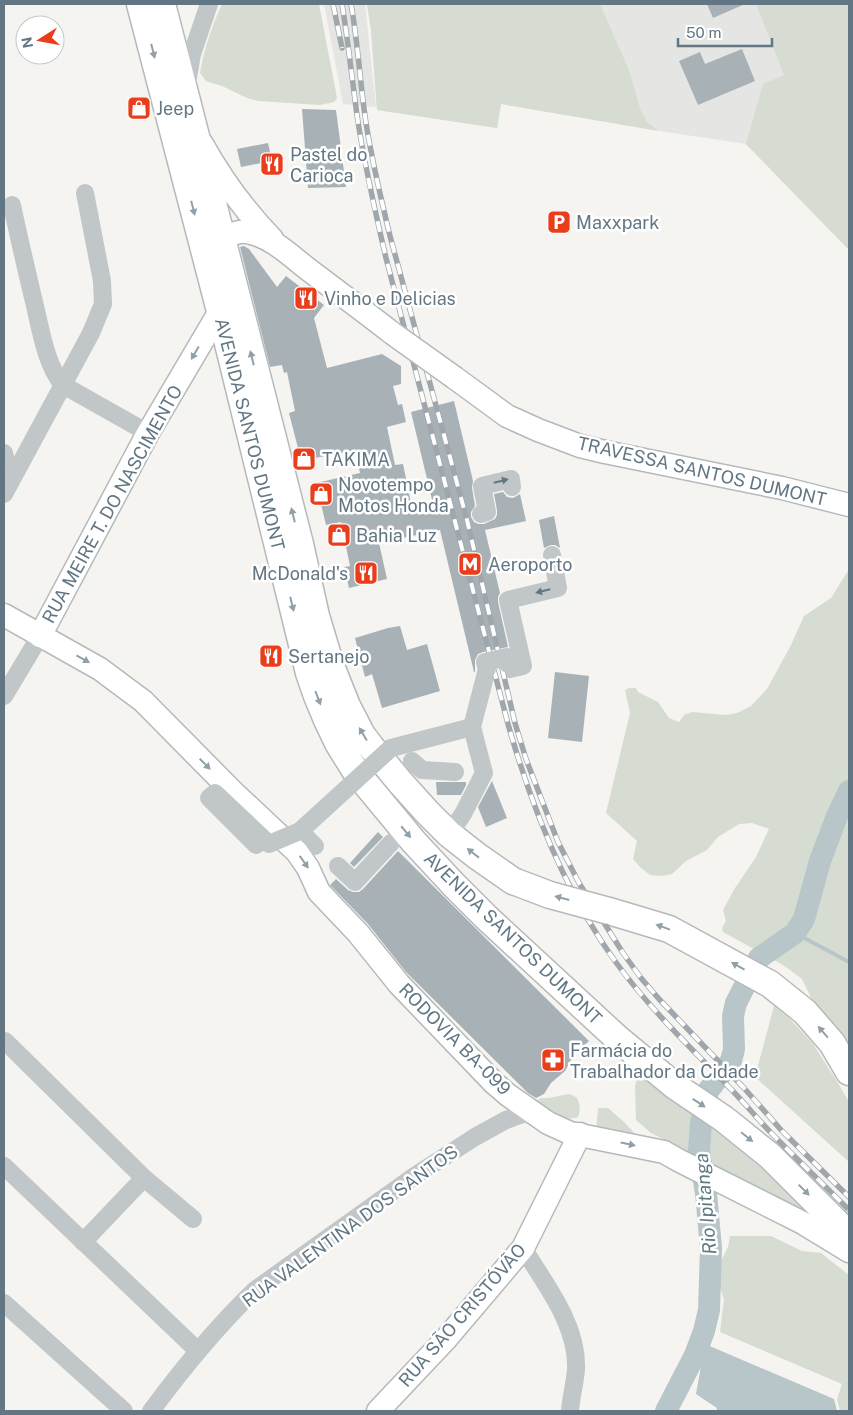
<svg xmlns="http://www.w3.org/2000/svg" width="853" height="1415" font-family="'Public Sans',sans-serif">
<rect width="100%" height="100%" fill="#f5f4f0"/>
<g fill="#e5e6e4">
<polygon points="324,4 365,4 376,107 343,104"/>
<polygon points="367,4 849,4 849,250 746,144 659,131 501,104 497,128 377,110 371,30"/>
</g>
<g fill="#d6dcd1">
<path d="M222 4H319L337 98 334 102 320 105 258 101 247 98 222 86 206 81 200 73C204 49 212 26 222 4Z"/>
<polygon points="367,4 600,4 629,70 641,111 647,122 659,131 501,104 497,128 377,110 371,30"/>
<polygon points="756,4 849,4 849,250 746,144 763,84 784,75"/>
<polygon points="849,569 849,1046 812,1000 802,979 783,965 723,932 722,928 726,921 723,910 735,888 756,857 769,829 752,823 739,824 718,837 707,850 686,861 672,874 662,876 650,875 640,867 633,859 637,841 606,813 630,713 625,690 629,688 636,688 638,692 658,702 669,718 679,722 684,715 692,712 726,715 737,713 751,706 767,689 790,647 804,616 831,598"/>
<polygon points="774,1006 791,1020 813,1044 838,1083 849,1102 849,1162 755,1077"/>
<polygon points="637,1076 654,1084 762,1166 821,1219 651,1133 636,1120 635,1088"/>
<path d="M570 1094 577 1098C580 1105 581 1110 578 1117 562 1123 548 1111 535 1102L541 1098C551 1099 560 1095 570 1094Z"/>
<polygon points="598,1108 608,1108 624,1122 637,1136 596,1131"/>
<polygon points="730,1236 771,1236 802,1251 821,1253 849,1275 849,1411 840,1411 837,1399 842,1384 720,1332 724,1299 715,1273 728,1247"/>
</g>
<polygon fill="#b8c6c9" points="705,1344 834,1399 837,1411 716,1411 717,1408 696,1394"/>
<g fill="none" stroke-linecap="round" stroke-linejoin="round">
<polyline stroke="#b8c6c9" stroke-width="4" points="795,933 849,962"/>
<polyline stroke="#b8c6c9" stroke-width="22" points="666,1411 695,1355 704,1331 709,1310 711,1248 706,1193 699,1151 701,1123 708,1091 731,1061 734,1049 733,1016 736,1003 759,958 795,933 804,919 820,861 837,816 849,791"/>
</g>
<g fill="#a8b2b6">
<polygon points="707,4 745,4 713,18"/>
<polygon points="742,49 755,81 698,105 679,61 700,52 705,64"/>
<polygon points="302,109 336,110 346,187 308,188"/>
<polygon points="268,143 272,161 241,167 237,149"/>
<polygon points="244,246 249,249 277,287 286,276 324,305 314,318 327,368 382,354 401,366 401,384 393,386 398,405 402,404 406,422 387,427 395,465 403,464 412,508 433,504 411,412 454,401 473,481 472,488 475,506 471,512 471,517 474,522 478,524 484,524 495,519 497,515 497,510 494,494 503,492 507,497 513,498 520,494 526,521 485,530 500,593 498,597 498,602 508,647 483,652 478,654 475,660 475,672 474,672 440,530 379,543 387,579 349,588 344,567 350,566 341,522 326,525 316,483 360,473 355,450 305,460 302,447 298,448 289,413 295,411 287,372 284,373 282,365 270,367 240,247"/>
<polygon points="554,516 560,548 555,545 551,545 544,548 539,520"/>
<polygon points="400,626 407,650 427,644 440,691 382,708 372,674 365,677 355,638 388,628"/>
<polygon points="555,672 589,676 582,742 548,738"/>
<polygon points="492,781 507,818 486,827 478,807"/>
<polygon points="436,782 466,782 466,785 461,795 437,795"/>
<polygon points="378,832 383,837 354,867 350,863"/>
<polygon points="398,851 589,1041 574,1055 565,1071 551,1083 544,1094 536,1098 528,1093 406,972 368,924 330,885 336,879 348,890 353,892 359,892 363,889"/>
</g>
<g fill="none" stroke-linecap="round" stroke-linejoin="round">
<g stroke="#b4b9bc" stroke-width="25">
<g id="major">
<path d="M202 144C221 178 245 211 272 239"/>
<path d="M223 240C230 233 242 230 251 233 273 238 292 257 309 270 337 291 365 312 392 333"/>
<polyline points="455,378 507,416 538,430 580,446 605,452 782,488 849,505"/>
<polyline points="4,615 100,669 143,701 232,791 297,852 308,868 319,892 358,933 399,984 494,1083 508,1095 548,1123 570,1133 664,1152 678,1160 803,1223 849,1251"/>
<polyline points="40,636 148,433 220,311"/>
<polyline points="378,1411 446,1339 523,1248 580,1134"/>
</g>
</g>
<g stroke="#b6b9bc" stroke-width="29">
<g id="highway">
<polyline points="140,4 220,311 309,673 317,696 327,720 338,743 356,772 414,842 453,884 487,918 617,1038 675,1086 724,1119 770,1156 849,1235"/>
<polyline points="162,4 186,97 300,544 316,616 331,666 347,706 362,735 372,748 400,782 427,812 449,834 477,856 513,881"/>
<polyline points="609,911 669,929 770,984 805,1012 832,1043 849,1072"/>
</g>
</g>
<g stroke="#c1c6c8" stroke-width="18">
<polyline points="187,84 192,54 209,4"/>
<path d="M12 205C19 239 27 272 35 306 41 331 46 365 63 385L148 433"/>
<polyline points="4,453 11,479"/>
<polyline points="4,494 91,333 103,304 102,281 85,193"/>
<polyline points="481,514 487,512 482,486 511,479 512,487"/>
<polyline points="508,664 510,669 523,666 508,600 558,588 552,555"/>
<polyline points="4,696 40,636"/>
<polyline points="412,761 422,770 455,772"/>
<polyline points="300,831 315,846"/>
<polyline points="449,834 463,814 484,773 472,727 487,669"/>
<polyline points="338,866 355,882 391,843"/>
<polyline points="5,1041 144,1178 193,1219"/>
<polyline points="4,1166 198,1351"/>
<polyline points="83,1242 144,1178"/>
<path d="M523 1248C545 1284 578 1325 576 1369 575 1383 571 1397 570 1411"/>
<polyline points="4,1303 124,1411"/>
<path d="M151 1411C183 1368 216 1327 255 1290L413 1177 475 1137 506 1120 531 1111"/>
</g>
<use href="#major" stroke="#fff" stroke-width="22"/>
<use href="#highway" stroke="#fff" stroke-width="26"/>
<g stroke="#9fa7ac" stroke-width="5.5">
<g id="rail">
<polyline points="333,4 342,48"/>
<path d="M342 4C348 41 352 78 357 115 364 163 375 211 386 258L508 724C531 805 565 892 615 961 648 1007 688 1045 727 1085 744 1102 759 1121 776 1138 800 1162 825 1186 849 1210"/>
<path d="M351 4C358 43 360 83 366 123 372 161 381 199 390 236L467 520 515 723 526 759 558 842 579 883 623 953 641 978 659 999 744 1088 782 1131 849 1197"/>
</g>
</g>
<use href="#rail" stroke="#fff" stroke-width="4" stroke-dasharray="11" stroke-linecap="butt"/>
<g stroke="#b4b9bc" stroke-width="25" stroke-linecap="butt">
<polyline id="major-bridge" points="392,333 455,378"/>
</g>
<g stroke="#b6b9bc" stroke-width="29" stroke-linecap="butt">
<polyline id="highway-bridge" points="513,881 550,895 609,911"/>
</g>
<g stroke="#c1c6c8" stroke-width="18">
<polyline points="487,669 485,662 507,657 508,664"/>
<polyline points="219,801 261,841 256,845 209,798 215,793 269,844 300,831 391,748 472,727"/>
</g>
<use href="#major-bridge" stroke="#fff" stroke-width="22"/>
<use href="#highway-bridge" stroke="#fff" stroke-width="26"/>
</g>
<defs><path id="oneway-solid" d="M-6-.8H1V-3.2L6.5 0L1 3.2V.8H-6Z" transform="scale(1.25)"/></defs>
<g fill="#91a0a8">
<use href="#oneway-solid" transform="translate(153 51) rotate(76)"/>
<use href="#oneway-solid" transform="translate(193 208) rotate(76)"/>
<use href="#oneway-solid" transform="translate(195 353) rotate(120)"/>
<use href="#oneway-solid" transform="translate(252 358) rotate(-104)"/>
<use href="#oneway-solid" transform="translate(293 515) rotate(-104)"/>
<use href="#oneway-solid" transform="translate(292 604) rotate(76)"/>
<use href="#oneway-solid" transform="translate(83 659) rotate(29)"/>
<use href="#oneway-solid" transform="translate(318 698) rotate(69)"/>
<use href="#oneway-solid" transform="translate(363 734) rotate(-121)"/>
<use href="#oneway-solid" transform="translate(205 764) rotate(45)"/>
<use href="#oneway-solid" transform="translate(406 832) rotate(50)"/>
<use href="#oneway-solid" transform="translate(473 853) rotate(-142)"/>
<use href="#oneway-solid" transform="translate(304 862) rotate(55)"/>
<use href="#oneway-solid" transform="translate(562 898) rotate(-165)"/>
<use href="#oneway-solid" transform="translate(663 927) rotate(-160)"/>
<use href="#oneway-solid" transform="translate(738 966) rotate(-151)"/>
<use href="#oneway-solid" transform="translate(823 1032) rotate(-131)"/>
<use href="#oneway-solid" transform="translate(699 1103) rotate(33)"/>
<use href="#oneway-solid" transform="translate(747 1137) rotate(39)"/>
<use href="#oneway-solid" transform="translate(628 1144) rotate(12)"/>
<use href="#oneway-solid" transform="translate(804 1190) rotate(45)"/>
</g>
<g fill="#627783">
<use href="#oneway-solid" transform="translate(501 481) rotate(-14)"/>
<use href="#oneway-solid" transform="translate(543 591) rotate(166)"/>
</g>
<defs>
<g id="shop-square" transform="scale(1.25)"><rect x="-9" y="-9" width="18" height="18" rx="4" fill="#e93d1c" stroke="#fff"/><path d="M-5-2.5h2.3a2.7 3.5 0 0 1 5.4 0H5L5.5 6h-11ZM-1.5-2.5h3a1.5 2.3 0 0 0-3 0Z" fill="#fff"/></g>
<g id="restaurant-square" transform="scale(1.25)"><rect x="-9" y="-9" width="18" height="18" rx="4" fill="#e93d1c" stroke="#fff"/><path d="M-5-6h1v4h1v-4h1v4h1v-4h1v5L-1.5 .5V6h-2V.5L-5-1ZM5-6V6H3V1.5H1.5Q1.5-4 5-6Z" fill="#fff"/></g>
<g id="parking-square" transform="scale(1.25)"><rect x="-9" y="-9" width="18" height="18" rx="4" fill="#e93d1c" stroke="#fff"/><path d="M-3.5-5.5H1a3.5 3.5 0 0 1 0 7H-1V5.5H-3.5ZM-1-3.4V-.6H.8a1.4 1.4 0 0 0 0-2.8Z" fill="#fff"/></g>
<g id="metro-square" transform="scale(1.25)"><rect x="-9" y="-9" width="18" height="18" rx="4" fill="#e93d1c" stroke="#fff"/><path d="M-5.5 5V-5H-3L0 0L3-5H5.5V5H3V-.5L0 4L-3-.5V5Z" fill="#fff"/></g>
<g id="pharmacy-square" transform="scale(1.25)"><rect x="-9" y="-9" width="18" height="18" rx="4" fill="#e93d1c" stroke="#fff"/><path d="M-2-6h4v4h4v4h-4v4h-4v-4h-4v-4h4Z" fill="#fff"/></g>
</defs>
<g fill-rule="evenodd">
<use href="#shop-square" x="139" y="108"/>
<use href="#restaurant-square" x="272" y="164"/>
<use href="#parking-square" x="559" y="222"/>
<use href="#restaurant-square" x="306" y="298"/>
<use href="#shop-square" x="304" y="459"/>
<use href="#shop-square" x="321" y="494"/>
<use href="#shop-square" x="339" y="535"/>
<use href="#metro-square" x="470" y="564"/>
<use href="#restaurant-square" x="366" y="573"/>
<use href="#restaurant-square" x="271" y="656"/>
<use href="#pharmacy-square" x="553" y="1060"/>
</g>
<g text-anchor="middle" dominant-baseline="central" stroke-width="5" stroke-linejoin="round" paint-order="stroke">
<g font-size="18" fill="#627783" stroke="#fff" text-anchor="start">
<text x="156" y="108">Jeep</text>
<text x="290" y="154">Pastel do<tspan x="290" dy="21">Carioca</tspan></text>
<text x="576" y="222">Maxxpark</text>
<text x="324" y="298">Vinho e Delicias</text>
<text x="322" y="459">TAKIMA</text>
<text x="338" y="484">Novotempo<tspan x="338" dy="21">Motos Honda</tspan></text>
<text x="356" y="535">Bahia Luz</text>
<text x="488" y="564">Aeroporto</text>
<text x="348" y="573" text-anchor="end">McDonald's</text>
<text x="288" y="656">Sertanejo</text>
<text x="570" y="1050">Farmácia do<tspan x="570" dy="21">Trabalhador da Cidade</tspan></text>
</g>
<g font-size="18" fill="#627783" stroke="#fff">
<text transform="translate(250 434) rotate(76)">AVENIDA SANTOS DUMONT</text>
<text transform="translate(702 471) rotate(13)">TRAVESSA SANTOS DUMONT</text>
<text transform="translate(112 504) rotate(-61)">RUA MEIRE T. DO NASCIMENTO</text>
<text transform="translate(513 938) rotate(44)">AVENIDA SANTOS DUMONT</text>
<text transform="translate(455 1039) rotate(45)">RODOVIA BA-099</text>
<text transform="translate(350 1226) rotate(-36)">RUA VALENTINA DOS SANTOS</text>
<text transform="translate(462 1315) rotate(-49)">RUA SÃO CRISTÓVÃO</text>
</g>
<g font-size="19" font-style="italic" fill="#5e7980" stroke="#fff">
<text transform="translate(705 1204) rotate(-95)">Rio Ipitanga</text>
</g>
</g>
<rect width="853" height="1415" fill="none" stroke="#627783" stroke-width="10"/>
<g transform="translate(40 40) rotate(259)"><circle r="24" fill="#ffffff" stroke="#c0c9cd"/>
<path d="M0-4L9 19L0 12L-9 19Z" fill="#e93d1c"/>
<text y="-8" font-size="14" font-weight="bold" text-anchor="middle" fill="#627783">N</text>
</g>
<path d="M678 38v8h94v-8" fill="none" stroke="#627783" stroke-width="2.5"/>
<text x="686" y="38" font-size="15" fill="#627783" stroke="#ffffff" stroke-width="4" paint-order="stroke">50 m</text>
</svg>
